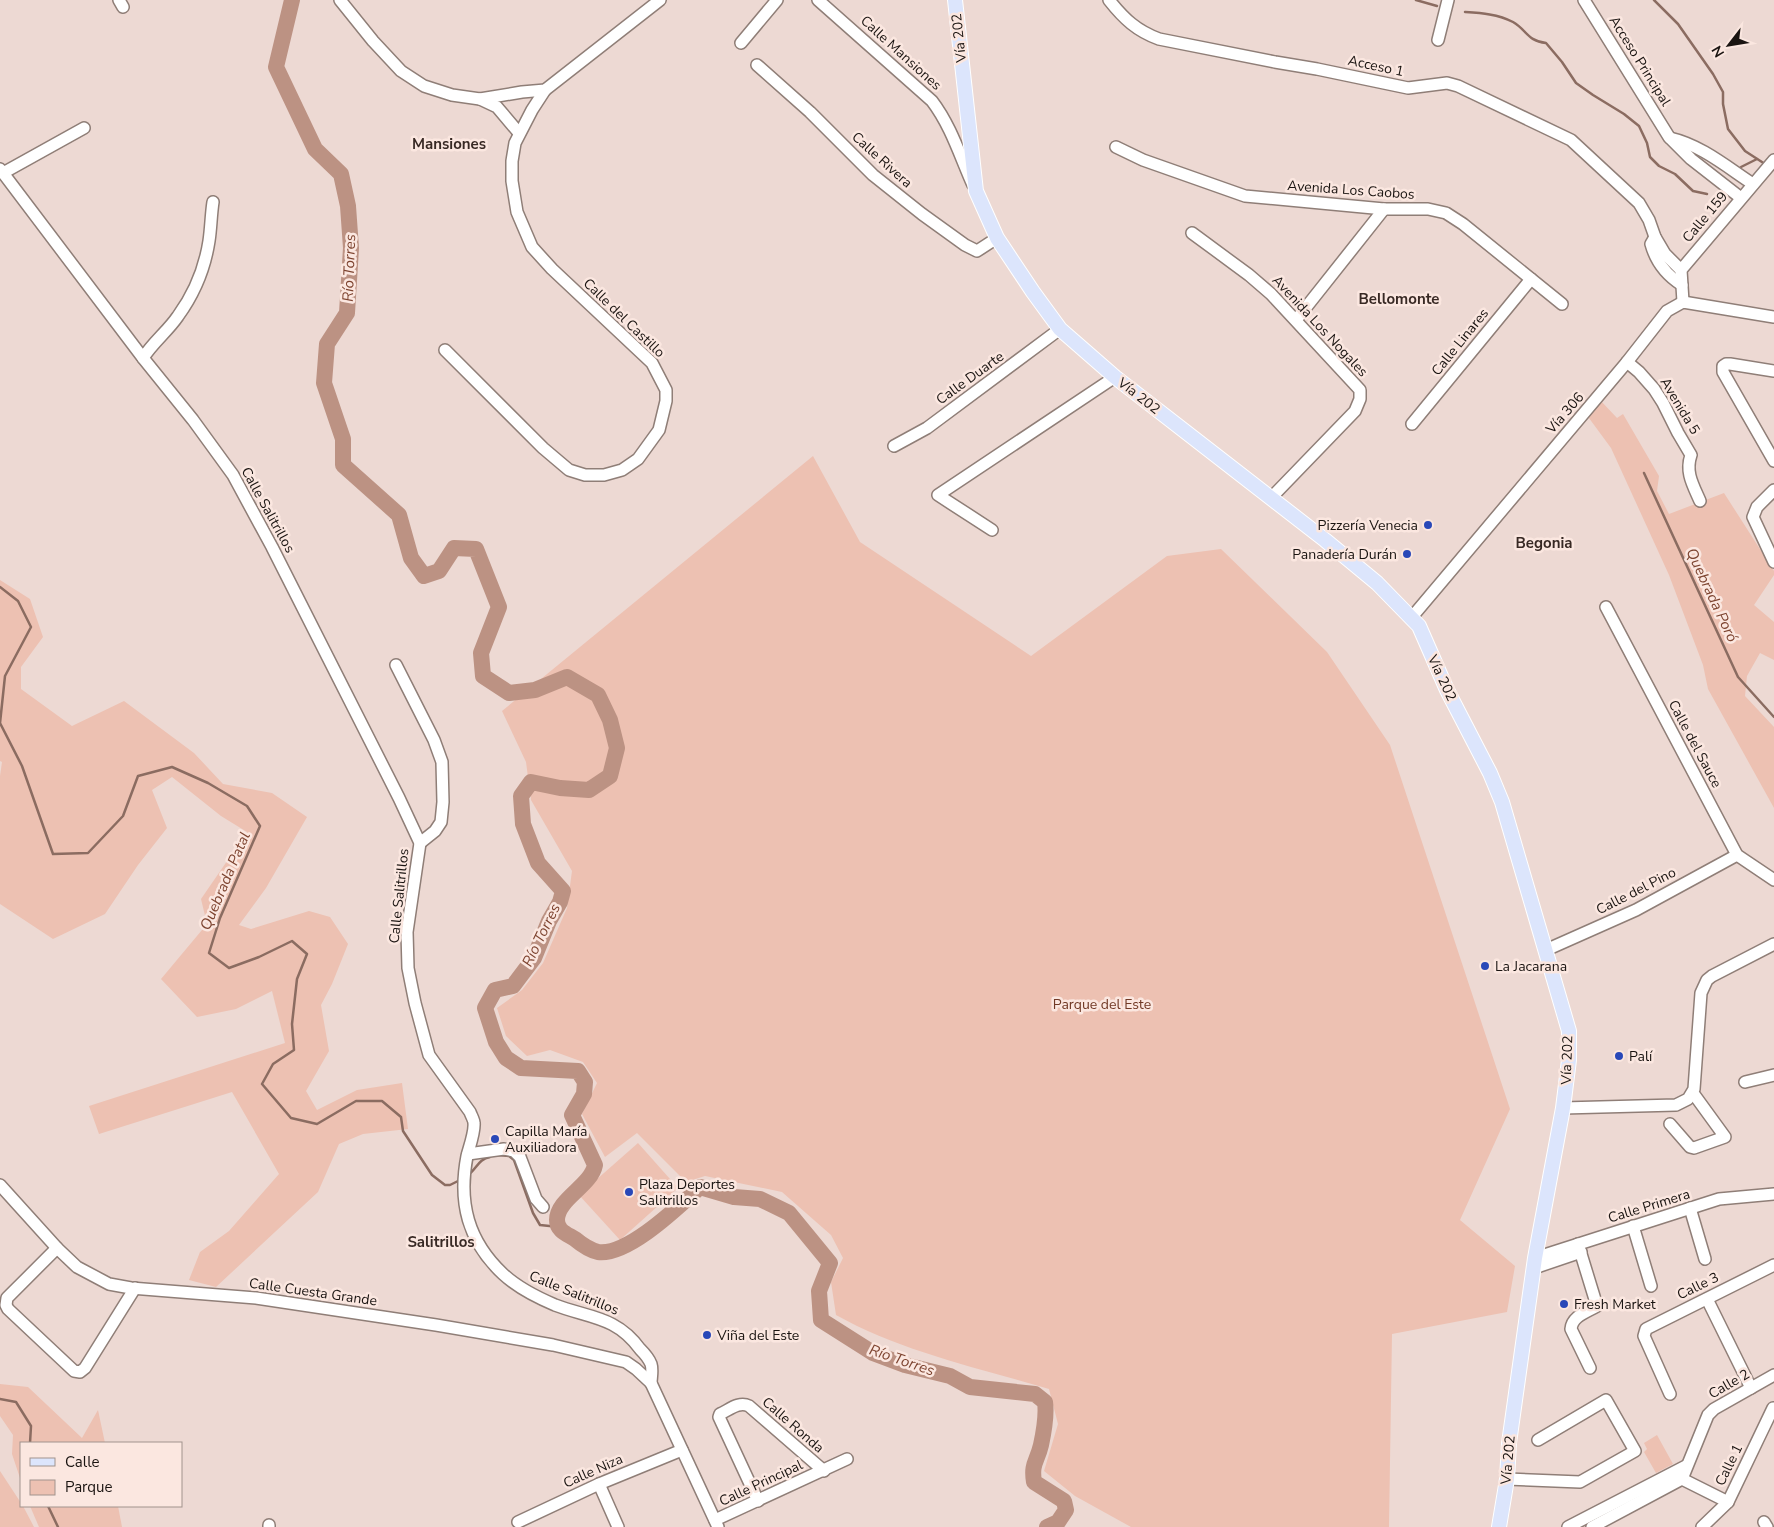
<svg xmlns="http://www.w3.org/2000/svg" width="1774" height="1527" font-family="'Nunito Sans',sans-serif">
<rect width="100%" height="100%" fill="#edd9d3"/>
<g fill="#edc1b2">
<polygon points="1600,400 1617,418 1623,414 1659,476 1657,491 1669,514 1724,493 1774,571 1774,575 1754,605 1774,622 1774,660 1760,653 1747,676 1745,696 1774,727 1774,808 1708,689 1703,665 1669,575 1611,448 1586,414"/>
<path d="M813 456 860 542 1031 656 1167 556 1221 549 1327 652 1390 745 1510 1109 1460 1220 1515 1266 1507 1312 1392 1334 1389 1527H1131L1075 1496 1044 1471 1058 1424 1049 1389C978 1368 900 1351 836 1315L831 1282 843 1258 831 1235 782 1192 705 1176 686 1182 637 1133 605 1157 582 1114 597 1083 583 1062 550 1050 527 1056 506 1036 497 1008 522 990 543 963 567 908 572 871 531 800 526 762 502 711Z"/>
<polygon points="0,580 30,599 43,637 21,667 21,689 72,726 124,701 194,753 223,784 272,793 307,817 266,888 239,925 251,929 309,911 330,917 348,944 332,984 321,1005 329,1051 306,1091 317,1110 357,1090 402,1083 408,1129 363,1134 339,1144 318,1192 216,1287 189,1280 200,1252 229,1231 279,1174 232,1092 99,1134 89,1106 285,1043 272,991 236,1009 197,1017 161,979 207,924 201,899 247,832 221,816 172,777 152,790 167,828 138,865 105,914 53,939 0,904 0,776 2,762 0,761"/>
<polygon points="638,1143 678,1188 620,1240 579,1195"/>
<polygon points="0,1384 28,1387 82,1438 98,1410 105,1443 21,1443 21,1481 12,1454 13,1435 0,1416"/>
<polygon points="1657,1435 1673,1464 1656,1473 1644,1452 1647,1449 1644,1443"/>
<polygon points="0,1471 21,1503 21,1506 23,1506 34,1527 0,1527"/>
<polygon points="30,1506 118,1506 122,1527 39,1527"/>
</g>
<g fill="none" stroke-linecap="round" stroke-linejoin="round">
<g stroke="#8b6c61" stroke-width="2.5">
<polyline points="1416,0 1437,6"/>
<polyline points="1654,0 1678,24 1713,74 1723,92 1723,104 1728,129 1745,151 1765,164"/>
<path d="M1465 12C1481 13 1498 14 1513 22 1527 30 1527 41 1546 43L1562 62 1576 83 1593 95 1624 114 1639 126 1647 143 1650 157 1659 166 1675 174 1693 191 1707 194"/>
<polyline points="1741,167 1757,159"/>
<polyline points="1644,473 1738,677 1774,717"/>
<polyline points="0,587 18,601 31,627 5,676 0,723 22,766 53,854 88,853 123,816 138,776 172,767 208,783 247,806 260,826 220,918 209,953 229,968 259,957 292,941 307,954 297,979 292,1024 294,1050 273,1064 262,1084 291,1118 317,1124 356,1101 382,1101 401,1117 403,1131 432,1175 445,1185 450,1185 460,1180"/>
<polyline points="498,1155 509,1156 514,1160 533,1213 540,1225 559,1227"/>
<path d="M468 1175C477 1169 478 1159 490 1157"/>
<polyline points="0,1399 16,1402 31,1426 30,1443"/>
<polyline points="48,1506 58,1527"/>
</g>
<path stroke="#bc9283" stroke-width="16" d="M292 0 276 67 315 149 341 174 348 206 351 248 347 313 327 344 324 383 343 439V465L399 515 411 558 424 576 439 571 454 548 476 549 499 607 481 653 483 676 509 693 535 690 567 677 598 695 610 720 617 748 610 776 589 790 560 788 531 782 521 796 523 824 538 863 563 891 560 902 549 921 534 958 513 986 495 990 485 1008 496 1042 506 1058 521 1068 578 1071 585 1082 584 1094 572 1115 595 1165C591 1186 557 1199 557 1220 557 1231 567 1234 575 1239 581 1244 590 1250 598 1252 628 1256 679 1206 700 1187L734 1197 760 1199 789 1213 830 1263 819 1291 821 1320 873 1353 905 1365 950 1376 970 1387 1035 1394 1045 1402C1047 1416 1044 1431 1041 1445 1037 1462 1031 1463 1034 1482L1064 1501 1066 1510 1058 1522 1047 1527"/>
<g stroke="#8f7e77" stroke-width="14">
<g id="minor">
<polyline points="119,0 123,7"/>
<polyline points="340,0 373,41 401,71 424,86 452,95 480,99 522,92 545,90 660,0"/>
<path d="M818 0 932 101C951 126 960 156 973 185"/>
<path d="M1109 0C1124 19 1137 31 1159 39L1275 62 1317 69 1408 88 1447 83 1458 86 1571 140 1639 203 1649 220 1655 237 1665 254 1681 270"/>
<polyline points="1584,0 1669,137 1691,159 1741,198"/>
<polyline points="1438,40 1448,0"/>
<polyline points="741,43 777,0"/>
<polyline points="757,65 810,112 873,175 922,214 965,245 977,251 997,238"/>
<polyline points="480,99 497,107 519,133"/>
<path d="M1670 138C1701 145 1727 167 1753 184"/>
<polyline points="1116,147 1143,160 1245,196 1384,209 1428,209 1446,213 1463,224 1562,304"/>
<path d="M0 169 143 358 193 420 233 475 272 547 399 798 420 843 407 932 408 968 415 1003 429 1055 470 1112C471 1115 474 1120 474 1123 475 1132 469 1148 467 1156 458 1203 468 1241 503 1274 518 1288 536 1297 555 1305 589 1318 616 1316 640 1349 644 1353 649 1359 651 1364 653 1370 651 1378 651 1383L718 1527"/>
<polyline points="3,173 84,128"/>
<polyline points="1192,233 1249,275 1271,294 1360,390 1360,399 1355,411 1271,498"/>
<path d="M1655 237 1651 244C1656 262 1666 275 1682 285"/>
<polyline points="1683,302 1681,270 1774,160"/>
<polyline points="1296,320 1384,209"/>
<polyline points="445,350 543,448 569,470 585,475 604,475 622,470 638,459 659,430 666,401 666,390 652,363 552,269 532,247 517,212 512,181 512,161 515,143 532,110 545,90"/>
<path d="M143 358C153 342 168 331 178 316 194 294 205 267 209 241 211 228 211 215 213 202"/>
<path d="M1627 362 1639 372 1654 389 1663 403 1678 433 1691 455C1685 472 1693 485 1700 501"/>
<polyline points="1774,371 1730,364 1726,364 1723,366 1723,372 1774,461"/>
<polyline points="1412,424 1531,279"/>
<polyline points="894,446 927,428 1060,329"/>
<polyline points="1774,490 1757,507 1753,517 1774,562"/>
<polyline points="992,530 938,495 1115,377"/>
<polyline points="1606,607 1737,855 1774,880"/>
<polyline points="1412,617 1627,362 1667,311 1683,302 1774,317"/>
<polyline points="396,665 434,740 442,762 443,802 441,822 435,831 420,843"/>
<polyline points="1546,950 1636,910 1737,855"/>
<polyline points="1745,1082 1774,1075"/>
<polyline points="1563,1108 1676,1105 1688,1099 1694,1089 1701,993 1707,980 1712,976 1774,944"/>
<polyline points="1670,1124 1690,1147 1694,1148 1725,1137 1693,1093"/>
<polyline points="468,1154 504,1149 514,1151 520,1157 536,1199 543,1207"/>
<polyline points="0,1185 57,1248 77,1267 109,1284 131,1288 256,1298 436,1325 553,1345 626,1362 636,1369 651,1383"/>
<polyline points="1690,1208 1705,1259"/>
<polyline points="1633,1226 1651,1286"/>
<path d="M1578 1244 1597 1306C1587 1312 1572 1316 1571 1329L1590 1368"/>
<polyline points="57,1248 7,1298 6,1305 8,1309 74,1371 80,1372 85,1368 135,1288"/>
<polyline points="1535,1258 1719,1199 1774,1194"/>
<polyline points="1534,1268 1581,1252"/>
<polyline points="1707,1299 1751,1388"/>
<polyline points="1670,1394 1644,1336 1646,1329 1774,1265"/>
<polyline points="1507,1479 1580,1482 1635,1451 1606,1400 1538,1440"/>
<polyline points="1682,1479 1708,1415 1714,1409 1774,1375"/>
<polyline points="1682,1479 1728,1502"/>
<polyline points="599,1484 618,1527"/>
<path d="M758 1501 719 1417 720 1414C729 1410 739 1401 749 1406L824 1471"/>
<polyline points="715,1520 847,1459"/>
<polyline points="518,1522 599,1484 682,1450"/>
<polyline points="1764,1522 1767,1527"/>
<polyline points="269,1525 269,1527"/>
<polyline points="1568,1527 1686,1466"/>
<polyline points="1592,1527 1682,1479"/>
<polyline points="1702,1527 1728,1502 1773,1408"/>
</g>
</g>
<g stroke="#fff" stroke-width="16">
<polyline id="major" points="955,0 976,191 997,238 1033,292 1060,329 1115,377 1325,540 1377,583 1419,626 1447,690 1490,773 1502,802 1569,1031 1569,1060 1563,1108 1535,1258 1509,1443 1507,1479 1499,1527"/>
</g>
<use href="#minor" stroke="#fff" stroke-width="11"/>
<use href="#major" stroke="#dce5fc" stroke-width="14"/>
</g>
<g fill="#2948b8" stroke="#fbe7e0" stroke-width="2">
<circle cx="1428" cy="525" r="5"/>
<circle cx="1407" cy="554" r="5"/>
<circle cx="1485" cy="966" r="5"/>
<circle cx="1619" cy="1056" r="5"/>
<circle cx="495" cy="1139" r="5"/>
<circle cx="629" cy="1192" r="5"/>
<circle cx="1564" cy="1304" r="5"/>
<circle cx="707" cy="1335" r="5"/>
</g>
<g text-anchor="middle" dominant-baseline="central" stroke-width="5" stroke-linejoin="round" paint-order="stroke">
<g font-size="14" fill="#1a1411" stroke="#fbe7e0">
<text transform="translate(959 38) rotate(-96)">Vía 202</text>
<text transform="translate(901 53) rotate(42)">Calle Mansiones</text>
<text transform="translate(1640 61) rotate(58)">Acceso Principal</text>
<text transform="translate(1376 66) rotate(12)">Acceso 1</text>
<text transform="translate(882 160) rotate(42)">Calle Rivera</text>
<text transform="translate(1351 190) rotate(4)">Avenida Los Caobos</text>
<text transform="translate(1705 217) rotate(-50)">Calle 159</text>
<text transform="translate(624 318) rotate(44)">Calle del Castillo</text>
<text transform="translate(1320 326) rotate(47)">Avenida Los Nogales</text>
<text transform="translate(1460 342) rotate(-51)">Calle Linares</text>
<text transform="translate(970 378) rotate(-36)">Calle Duarte</text>
<text transform="translate(1139 396) rotate(38)">Vía 202</text>
<text transform="translate(1680 406) rotate(59)">Avenida 5</text>
<text transform="translate(1565 413) rotate(-49)">Vía 306</text>
<text transform="translate(268 510) rotate(61)">Calle Salitrillos</text>
<text transform="translate(1442 678) rotate(65)">Vía 202</text>
<text transform="translate(1695 744) rotate(62)">Calle del Sauce</text>
<text transform="translate(1636 891) rotate(-27)">Calle del Pino</text>
<text transform="translate(399 896) rotate(-84)">Calle Salitrillos</text>
<text transform="translate(1567 1060) rotate(-88)">Vía 202</text>
<text transform="translate(1649 1206) rotate(-17)">Calle Primera</text>
<text transform="translate(1698 1286) rotate(-26)">Calle 3</text>
<text transform="translate(313 1292) rotate(8)">Calle Cuesta Grande</text>
<text transform="translate(574 1293) rotate(22)">Calle Salitrillos</text>
<text transform="translate(1729 1384) rotate(-30)">Calle 2</text>
<text transform="translate(793 1425) rotate(41)">Calle Ronda</text>
<text transform="translate(1508 1460) rotate(-85)">Vía 202</text>
<text transform="translate(1729 1465) rotate(-64)">Calle 1</text>
<text transform="translate(593 1471) rotate(-24)">Calle Niza</text>
<text transform="translate(761 1483) rotate(-25)">Calle Principal</text>
</g>
<g font-size="14" fill="#1a1411" stroke="#fbe7e0" text-anchor="start">
<text x="1418" y="525" text-anchor="end">Pizzería Venecia</text>
<text x="1397" y="554" text-anchor="end">Panadería Durán</text>
<text x="1495" y="966">La Jacarana</text>
<text x="1629" y="1056">Palí</text>
<text x="505" y="1131">Capilla María<tspan x="505" dy="16">Auxiliadora</tspan></text>
<text x="639" y="1184">Plaza Deportes<tspan x="639" dy="16">Salitrillos</tspan></text>
<text x="1574" y="1304">Fresh Market</text>
<text x="717" y="1335">Viña del Este</text>
</g>
<g font-size="14" fill="#713925" stroke="#fbe7e0">
<text x="1102" y="1004">Parque del Este</text>
</g>
<g font-size="15" font-weight="bold" fill="#382924" stroke="#fbe7e0">
<text x="449" y="144">Mansiones</text>
<text x="1399" y="299">Bellomonte</text>
<text x="1544" y="543">Begonia</text>
<text x="441" y="1242">Salitrillos</text>
</g>
<g font-size="15" font-style="italic" fill="#7d432f" stroke="#fbe7e0">
<text transform="translate(349 268) rotate(-88)">Río Torres</text>
<text transform="translate(1712 595) rotate(65)">Quebrada Poró</text>
<text transform="translate(225 881) rotate(-67)">Quebrada Patal</text>
<text transform="translate(541 935) rotate(-64)">Río Torres</text>
<text transform="translate(902 1360) rotate(19)">Río Torres</text>
</g>
</g>
<rect x="20" y="1442" width="162" height="65" fill="#fbe7e0" stroke="#a1938d"/>
<rect x="30" y="1458" width="25" height="8" fill="#dce5fc" stroke="#a1938d"/>
<text x="65" y="1467" font-size="15" fill="#1a1411">Calle</text>
<rect x="30" y="1480" width="25" height="15" fill="#edc1b2" stroke="#a1938d"/>
<text x="65" y="1492" font-size="15" fill="#1a1411">Parque</text>
<g transform="translate(1729 45) rotate(239)" stroke="#fbe7e0" stroke-width="4" paint-order="stroke">
<path d="M0-4L9 19L0 12L-9 19Z" fill="#1a1411"/>
<text y="-8" font-size="14" font-weight="bold" text-anchor="middle" fill="#1a1411">N</text>
</g>
</svg>
